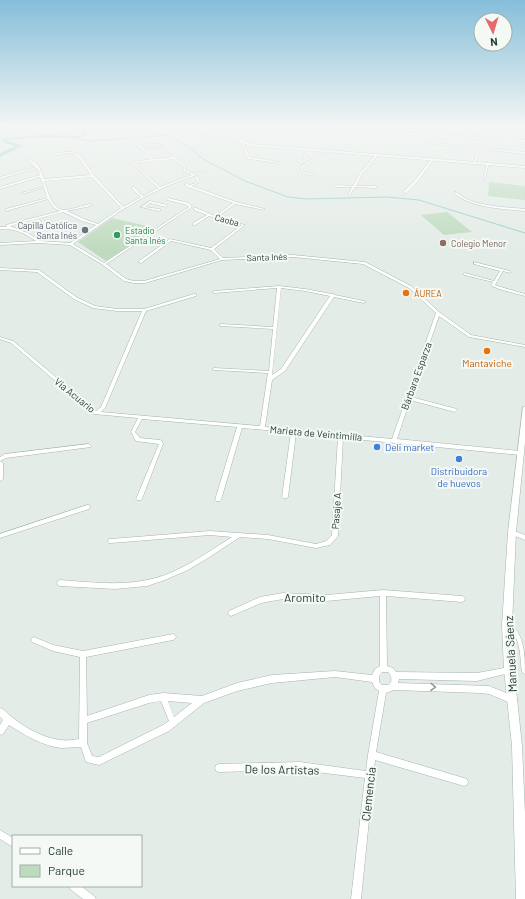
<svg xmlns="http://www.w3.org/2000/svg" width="525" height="899" font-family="Barlow,sans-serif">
<rect width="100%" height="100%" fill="#e4ece7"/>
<g fill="#bfdbbf">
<polygon points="489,182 525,186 525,200 488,196"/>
<polygon points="447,212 472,232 444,235 421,215"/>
<polygon points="112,218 156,228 106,261 78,242"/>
</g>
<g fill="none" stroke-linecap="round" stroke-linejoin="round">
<polyline stroke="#91ccc5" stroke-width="1" points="75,139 91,141 169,135 193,150 203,159 245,181 288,197 307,199 387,197 419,200 525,233"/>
<polygon fill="#91ccc5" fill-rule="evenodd" points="80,125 85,125 87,128 86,136 79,138 45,137 7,140 23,146 0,157 0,153 15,146 4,143 2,140 4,138 45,135 78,136 82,134 83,128"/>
<g stroke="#a7b4ac" stroke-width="1">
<g id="street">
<polygon points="85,125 87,125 88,129 91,130 113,134 132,130 129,125 131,125 134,130 113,136 90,132 86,129"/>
<polygon points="303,125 381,131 504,139 506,128 507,127 508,128 506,139 525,140 525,142 500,140 484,148 525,152 525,154 481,149 479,150 476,162 475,163 474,162 477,150 478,149 423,143 424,142 481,148 497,140 381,133"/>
<polygon points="482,125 493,127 498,125 501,125 477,136 475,136 492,128"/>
<polygon points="0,128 11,128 12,129 0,130"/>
<polygon points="196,135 247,143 244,145 250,157 280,162 279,163 248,159 242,145 244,144 195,136"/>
<path d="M134 142H136L140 145 164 143 163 144 141 146 143 148 164 147 163 148 144 149 154 159 172 157 167 153H169L186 166 185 170 194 174 206 170 207 171 172 184 146 196 120 211 73 244 104 263 189 207 187 205 167 200V199L168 198 189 203 192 207 106 264 126 279 134 281H144L220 259 211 250 171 241 141 263 138 262 170 239 211 248 242 225 209 216 195 225H193V223L207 215 194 210V208H196L215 216 233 203 188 187 184 184 185 183 190 185 198 182 195 177 197 176 200 182 192 186 236 202 265 209 264 210 235 204 217 217 245 225 214 249 223 258 293 255 365 262 411 286 439 312 471 335 525 345V347L469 337 439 316 411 397 457 409V410L455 412 410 400 397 439 520 451 523 453 522 454 520 455 343 438 338 536 330 545 316 548 268 539 240 537 208 558 186 571 162 581 147 586 136 587 115 589 60 586 58 585 57 583 58 581 60 580C88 582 118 586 147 580 178 574 205 554 232 537L210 535 111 543H109L108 541 109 539H111L210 531 268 535 316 544 326 541 332 535 338 437 296 433 288 497 287 498H283L282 497 291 432 242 428 221 500 220 501H216L215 500 237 427 142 419 135 432 140 438 160 440 162 441 163 444 142 499 141 500H137L136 499 159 444 136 441 131 432 138 418 94 414 11 343 0 339V337L13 341 96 411 101 407 142 311H117L93 308 74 299 37 272 0 270V268L39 270 76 297 95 306 117 309H144L194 294H196V296L146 311 105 408 101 412 260 426 268 373 214 370 212 369 214 368 269 371 273 329 221 326 219 325 221 324 273 327 277 288 214 293 212 292 214 291 279 286 305 289 332 294H333L335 295 364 301 366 302 364 303 334 297 285 371 272 380 265 427 392 439 436 313 409 288 363 264 293 257 222 260 145 283H134L124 281 103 265 70 245 39 243 0 245V243L36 241C23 232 16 229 0 229V227H7L6 226V225L60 211 54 208 48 199 6 211V209L47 198 44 188 22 194 21 193 44 187 40 177 0 189V187L40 175 37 168 0 179V177L36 167 28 160 29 158 39 166 44 179 91 175 77 156C69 151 61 154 52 157L51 156 58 153 65 152H72L79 154 94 175 123 207 141 197 132 189V187H134L143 196 158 188 114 146H116L133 162 152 159ZM174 159 184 167 183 171 192 175 175 181 160 187 134 163ZM92 177 121 208 98 224 84 219 67 211 91 206V204C83 205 74 209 66 210 52 211 48 191 44 181ZM63 212 82 221 96 225 70 243 40 241 28 233 19 230 41 223V221L17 229 10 226ZM281 288 305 291 330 296 281 369 272 375Z"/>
<polygon points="308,148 309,149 305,158 303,159 307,149"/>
<polygon points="325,151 327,151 302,168 304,172 313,174 313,176 302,173 300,167"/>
<polygon points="376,154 378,155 362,174 356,186 376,186 376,188 355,187 350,195 349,196 348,195 352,187 336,187 336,186 337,185 353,186 360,173"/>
<polygon points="432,158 434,159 417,182 406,193 404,193 404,191 415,180"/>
<polygon points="488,162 489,163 485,179 483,180 487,163"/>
<path d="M456 192C460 195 464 198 469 200 487 207 507 207 525 209V211C503 209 472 208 455 194V192Z"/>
<polygon points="150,201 167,205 167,206 166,207 150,203 145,207 160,209 160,211 159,211 141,207"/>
<polygon points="474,262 510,271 510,273 503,271 495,285 501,287 525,294 525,296 499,289 492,286 491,285 493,282 464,275 463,274 465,273 494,281 500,271 474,264"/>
<polygon points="89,444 91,446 91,447 6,458 0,461 0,457 5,454"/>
<polygon points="0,461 3,463 3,479 2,480 0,481"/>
<polygon points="87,505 89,505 90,507 89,509 0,538 0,534"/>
<polygon points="510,530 512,530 525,535 525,540 510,534 509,532"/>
<path d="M383 590 462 596 464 597 465 599 464 601 462 602 386 596 387 666 393 668 396 672 477 673 509 667 511 668 512 670 511 672 509 673 477 681 399 679 398 683 489 686 516 697 517 700 516 703 513 704 489 694 480 693 394 690 386 693 376 752 464 778 467 779 468 782 467 785 464 786 375 760 361 899H351L365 778 300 770 219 772 216 771 215 768 216 765 219 764 300 762 366 771 368 755 379 691 375 688 372 682 335 677 272 683 237 691 204 703 169 731 99 765 86 762 81 747C74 747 68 748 61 748 43 746 24 735 9 725L3 734 0 735V725L3 720 0 717V708L3 709C18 724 39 737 60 740 67 741 73 740 79 739L80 657 53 651 32 642 31 640 32 638 34 637 53 645 83 651 173 634 175 635 176 637 175 639 173 640 86 657 87 716 149 695 163 693 202 696 237 683 272 675 335 671 372 675 375 669 380 666V596L326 601 283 599 261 603 231 616 229 615 228 613 229 611 260 597 283 593 326 595ZM382 672H388C391 675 392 678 391 682L388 685H382L379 682V676ZM161 701 169 721 163 725 99 757 92 756 87 743V723L149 703ZM168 701 192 703 174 717Z"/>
<path d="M507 622C525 632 525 655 525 674L523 673 522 671C520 660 521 646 515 636 512 632 506 629 504 625L505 623Z"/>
<polygon points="0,830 13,838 13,847 0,839"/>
<polygon points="69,886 81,886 94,896 96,899 83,899 70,889"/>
</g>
</g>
<g stroke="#a4b7ab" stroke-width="1">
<g id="secondary">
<polygon points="227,125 230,125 242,140 252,144 525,166 525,168 252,146 240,142"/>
<polygon points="523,407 525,407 525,442 516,532 512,625 514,670 522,746 525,814 525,899 516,899 512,746 504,670 502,625 508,532"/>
</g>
</g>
<use href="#street" fill="#fff" fill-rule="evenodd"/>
<use href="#secondary" fill="#fff" fill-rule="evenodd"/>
</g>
<defs><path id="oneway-chevron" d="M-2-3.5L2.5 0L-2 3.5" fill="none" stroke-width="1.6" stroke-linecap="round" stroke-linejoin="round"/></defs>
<use stroke="#929e98" href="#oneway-chevron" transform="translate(433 687) rotate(2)"/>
<linearGradient id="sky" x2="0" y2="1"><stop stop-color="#85beda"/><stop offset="0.5" stop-color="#f3f6f4"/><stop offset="1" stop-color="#f3f6f4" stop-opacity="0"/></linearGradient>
<rect width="525" height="251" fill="url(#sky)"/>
<circle fill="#6b7280" stroke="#f5f9f6" stroke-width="1.5" cx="85" cy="230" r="4"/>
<circle fill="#2e9e5b" stroke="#f5f9f6" stroke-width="1.5" cx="117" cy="235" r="4"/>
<circle fill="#8d6e63" stroke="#f5f9f6" stroke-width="1.5" cx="443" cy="243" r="4"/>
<g fill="#e8710a" stroke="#f5f9f6" stroke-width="1.5">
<circle cx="406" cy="293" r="4"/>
<circle cx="487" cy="351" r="4"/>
</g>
<g fill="#3f7fe0" stroke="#f5f9f6" stroke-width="1.5">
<circle cx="377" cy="447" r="4"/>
<circle cx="459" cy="459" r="4"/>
</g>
<g text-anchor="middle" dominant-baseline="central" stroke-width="4" stroke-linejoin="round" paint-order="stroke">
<g font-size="9" fill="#253d30" stroke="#f5f9f6">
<text transform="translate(227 220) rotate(15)">Caoba</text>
<text transform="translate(267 257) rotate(-2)">Santa Inés</text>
</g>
<g font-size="9" fill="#5b616d" stroke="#f5f9f6" text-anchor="end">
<text x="77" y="225">Capilla Católica<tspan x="77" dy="10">Santa Inés</tspan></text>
</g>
<g font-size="9" fill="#27864d" stroke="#f5f9f6" text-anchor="start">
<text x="125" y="230">Estadio<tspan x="125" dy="10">Santa Inés</tspan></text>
</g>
<g font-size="9" fill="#785e54" stroke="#f5f9f6" text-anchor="start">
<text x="451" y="243">Colegio Menor</text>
</g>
<g font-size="9" fill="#c56008" stroke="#f5f9f6" text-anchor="start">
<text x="414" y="293">ÁUREA</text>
</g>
<g font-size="10" fill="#c56008" stroke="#f5f9f6">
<text x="487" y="363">Mantaviche</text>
</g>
<g font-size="10" fill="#253d30" stroke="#f5f9f6">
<text transform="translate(416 376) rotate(-70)">Bárbara Esparza</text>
<text transform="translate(75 395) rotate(39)">Via Acuario</text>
<text transform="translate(316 433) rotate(5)">Marieta de Veintimilla</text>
<text transform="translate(336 511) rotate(-86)">Pasaje A</text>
</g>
<g font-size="10" fill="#366cbe" stroke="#f5f9f6" text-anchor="start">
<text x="385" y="447">Deli market</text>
<text x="459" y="471" text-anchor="middle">Distribuidora<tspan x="459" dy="12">de huevos</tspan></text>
</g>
<g font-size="12" fill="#253d30" stroke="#f5f9f6">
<text x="305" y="597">Aromito</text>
<text transform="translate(510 654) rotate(-93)">Manuela Sáenz</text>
<text transform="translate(282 769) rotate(1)">De los Artistas</text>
<text transform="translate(368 794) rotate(-84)">Clemencia</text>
</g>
</g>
<rect x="12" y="835" width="130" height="52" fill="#f5f9f6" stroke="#a2aea7"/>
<rect x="20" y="848" width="20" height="6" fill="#ffffff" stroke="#a2aea7"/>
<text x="48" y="855" font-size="12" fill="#253d30">Calle</text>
<rect x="20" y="865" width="20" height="12" fill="#bfdbbf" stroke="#a2aea7"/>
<text x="48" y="875" font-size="12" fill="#253d30">Parque</text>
<g transform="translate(493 32) rotate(175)"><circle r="19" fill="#f5f9f6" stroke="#a2aea7"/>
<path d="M0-3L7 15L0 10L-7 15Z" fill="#e6696c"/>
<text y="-6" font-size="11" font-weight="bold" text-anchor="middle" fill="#253d30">N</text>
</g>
</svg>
